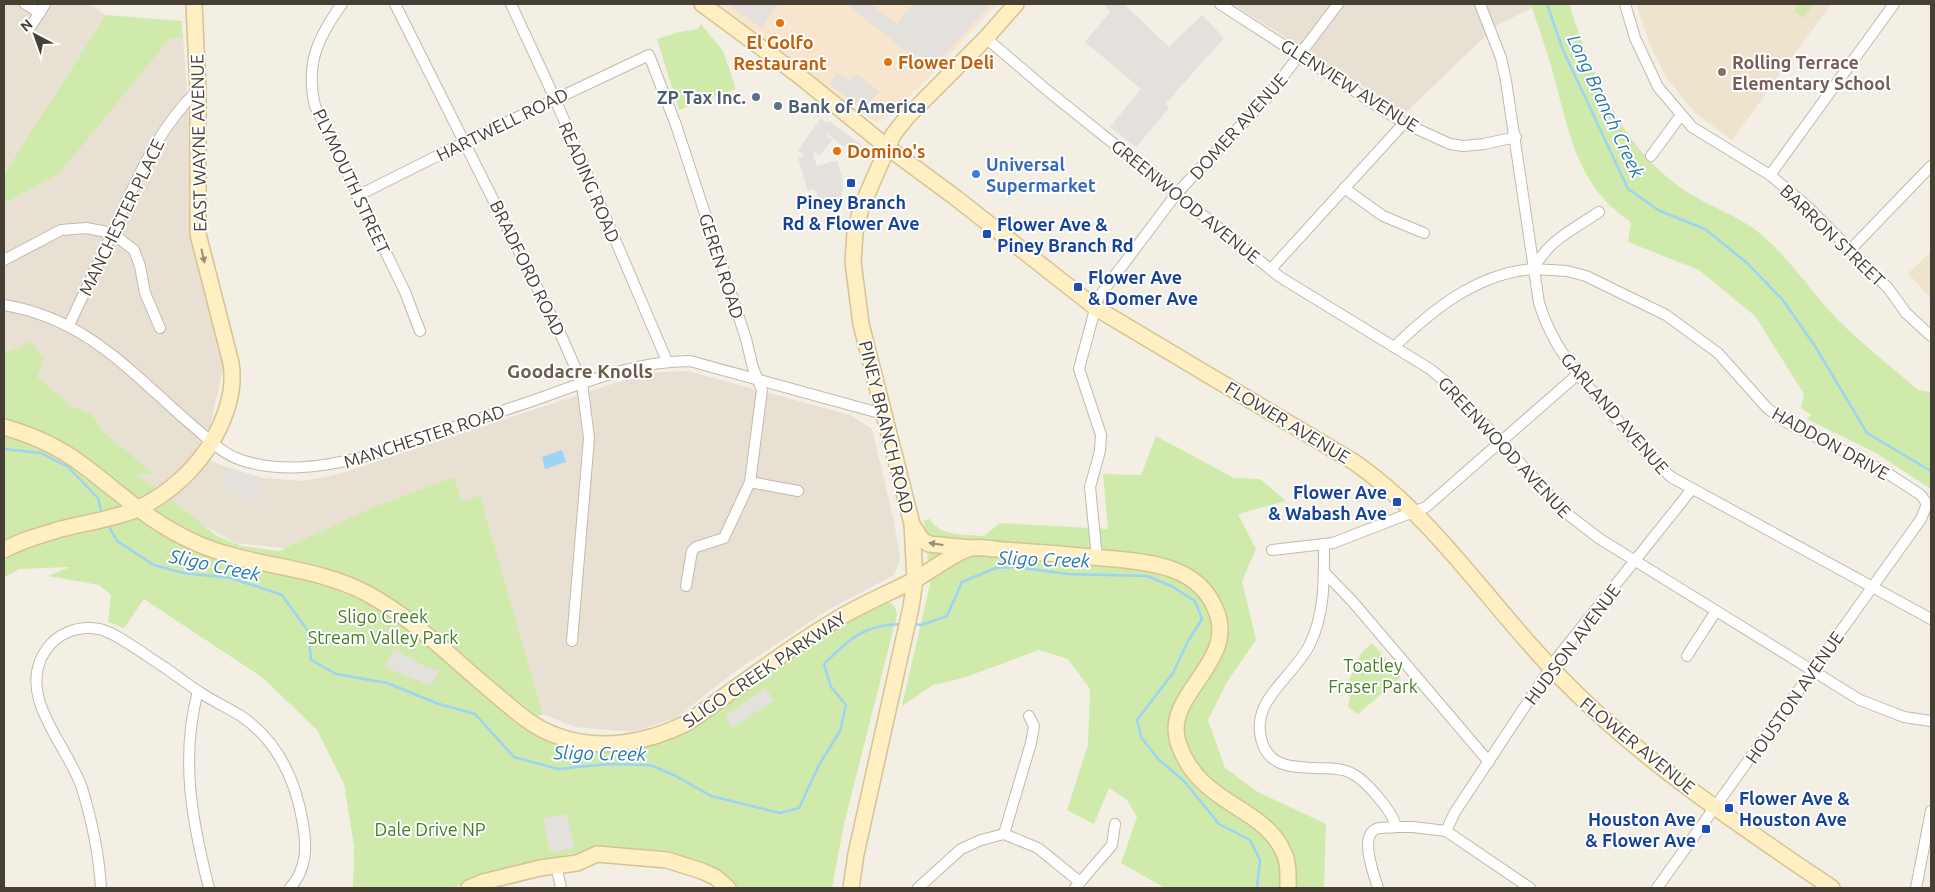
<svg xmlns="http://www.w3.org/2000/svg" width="1935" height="892" font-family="Ubuntu,sans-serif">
<rect width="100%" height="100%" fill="#f3efe5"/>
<g fill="#e8e1d3">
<polygon points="4,4 88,4 106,15 4,174"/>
<polygon points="1233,4 1531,4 1532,8 1497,25 1405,113"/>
<polygon points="170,37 183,37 194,182 224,365 210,426 194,452 220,465 263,478 303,481 339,474 615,383 659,372 688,371 850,415 872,429 894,521 900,560 894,575 828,610 734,672 676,718 633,732 575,727 543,714 480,497 300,550 235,543 182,513 4,385 4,203 59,174"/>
</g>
<polygon fill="#f7e5ce" points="719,4 997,4 934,72 885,119 875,122 753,33"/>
<g fill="#eee4ce">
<polygon points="1636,4 1831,4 1732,140 1695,113 1665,76 1650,44"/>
<polygon points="1931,252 1931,299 1908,273"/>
</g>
<g fill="#cfeaab">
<path d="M1528 4H1569C1592 73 1619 144 1681 188 1707 206 1738 215 1762 235 1791 260 1812 293 1838 320 1863 345 1892 367 1918 390L1931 392V520L1929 519 1931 489 1876 453 1807 419 1812 415 1801 408 1804 394 1755 316 1699 270 1628 242 1631 222C1578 187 1571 138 1555 81 1549 56 1540 32 1532 8Z"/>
<polygon points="1799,4 1814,4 1803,18 1794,11"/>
<polygon points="106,15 182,21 183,37 170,38 59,174 4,203 4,174"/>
<polygon points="701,24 723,51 736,89 679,110 657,39 679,32 698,29"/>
<path d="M31 342 44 360 37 377 71 406 92 415 105 434 153 473 136 475 160 491 217 536 241 546 279 551 374 507 454 477 462 502 480 496 543 714 537 716 516 700 517 706C557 737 598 738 646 745L848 616 888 602C895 605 896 608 897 615L844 824 832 888H735L680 859 570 854 451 888H353L354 846 344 784 317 730 263 678 144 599 124 628 108 622 111 595 99 585 48 576 70 567 19 569 4 578V353Z"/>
<path d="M1156 436 1234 478 1260 479 1286 501 1238 514 1256 549 1242 581 1256 640 1227 682 1208 720 1225 768 1258 792 1326 824 1324 888H1165L1121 863 1137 817 1127 800 1109 788 1094 824 1067 810 1088 745 1090 689 1068 659 1039 650 963 678 933 685 902 706 930 584 924 520 930 519C940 537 965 534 984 536L1000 523 1108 529 1103 474 1141 475Z"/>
<polygon points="1372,643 1401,677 1358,714 1348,707 1351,691 1346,687 1361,653"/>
</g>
<g fill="#e4e1dd">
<polygon points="727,4 779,4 761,28"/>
<polygon points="849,4 870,4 897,24 913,4 991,4 959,39 928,69 848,5"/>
<polygon points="1104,4 1124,4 1169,47 1202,15 1224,38 1166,103 1169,108 1136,147 1110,127 1141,89 1085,42 1110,12"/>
<polygon points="837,73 850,81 856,74 880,92 867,104 860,99 856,104 829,84"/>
<polygon points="821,118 827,123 829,121 862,145 857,156 827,134 826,136 832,140 819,156 815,152 813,154 817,166 837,160 842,177 843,189 838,206 816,204 817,194 814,189 808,191 798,158 804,156 798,150"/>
<polygon points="228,467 258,478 257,482 265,502 250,503 224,485 223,477"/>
<polygon points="394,649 426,667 439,671 431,686 385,667"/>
<polygon points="765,688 774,700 732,728 725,716"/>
<polygon points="567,814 574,848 550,852 543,818"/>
</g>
<polygon fill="#9dd3f4" points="562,450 566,462 545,469 542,457"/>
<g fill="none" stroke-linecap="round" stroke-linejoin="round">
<g stroke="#9dd3f4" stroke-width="2.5">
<polyline points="1547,4 1563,50 1628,189 1660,211 1705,229 1747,263 1782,299 1815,346 1867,433 1931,471"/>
<polyline points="4,449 41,453 68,467 98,498 102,514"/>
<path d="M107 523 117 541 154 565 183 573 231 578 282 595 308 631 311 660 336 674 387 683 439 704 475 714 514 757 558 769 609 764 650 765 676 776 711 796 780 813 799 808 819 765 840 731 846 705 831 687 824 664C849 639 865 624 902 624"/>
<polyline points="913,624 921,625 947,616 962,582 996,568 1015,567 1068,574 1147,576 1171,586 1195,601 1202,619 1188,641 1173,673 1137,720 1141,737 1158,759 1184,781 1219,824 1250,840 1260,860 1257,888"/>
</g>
<g stroke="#c2b9aa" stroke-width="12">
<g id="street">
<polyline points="25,4 40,13"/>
<path d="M342 4C318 37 305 64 315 106L405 292 420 331"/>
<polyline points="395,4 561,335 582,383 589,438 572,641"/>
<polyline points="511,4 555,99 667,361"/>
<polyline points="1220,4 1404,123 1450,144 1463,146 1484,144 1516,137"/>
<path d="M1480 4 1501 58 1506 81 1539 303C1553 348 1578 376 1609 410 1629 434 1649 456 1671 477L1931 619"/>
<polyline points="1625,4 1635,38 1658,87 1692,127 1770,175 1807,206 1888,288 1906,313 1931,336"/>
<polyline points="31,26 45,4"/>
<polyline points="986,38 1048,91 1280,277 1430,369 1446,382 1566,513 1600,539 1860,700 1904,717 1931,721"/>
<polyline points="1651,156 1681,115"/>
<polyline points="1770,175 1894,4"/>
<polyline points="1344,188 1383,216 1424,233"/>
<polyline points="357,196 465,142 649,55 676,125 746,339 753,368 762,390 750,482"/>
<polyline points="1851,249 1931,166"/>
<polyline points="4,260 61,230 86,228 112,233 134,250 140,266 145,293 160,328"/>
<polyline points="1271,269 1404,123"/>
<polyline points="1533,269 1567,271 1586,276 1666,315 1718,353 1767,408 1784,421 1884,471 1921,495 1927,504 1921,519 1657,888"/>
<path d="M4 305C84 318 128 369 186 420 203 434 220 453 241 460 284 474 328 466 371 455 426 437 480 418 535 400 585 382 637 361 690 361L883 414"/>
<path d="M69 325C86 289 103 254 119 218 140 172 161 125 198 90"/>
<path d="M1394 347C1433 309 1478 273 1533 269 1550 239 1571 231 1599 212"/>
<path d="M1324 544C1324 578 1325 613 1310 644 1292 680 1247 701 1263 745 1272 767 1293 767 1314 768 1326 769 1340 767 1351 773 1366 780 1393 812 1396 827H1413L1446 831 1530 888"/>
<polyline points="1272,550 1333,543 1426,507 1577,375"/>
<polyline points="1097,558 1090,487 1100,451 1101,435 1079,369 1098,298 1177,193 1266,99 1338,4"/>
<polyline points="1324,572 1353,602 1489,762"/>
<polyline points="686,586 692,551 696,547 724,538 750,482 798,491"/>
<polyline points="1687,656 1716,611"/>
<path d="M198 691C180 758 192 822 209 888"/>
<polyline points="1446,831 1455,812 1557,658 1692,489"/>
<polyline points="1004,834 1031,743 1034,726 1029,716"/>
<polyline points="556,865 561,888"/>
<path d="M101 888C99 854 92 821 82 788 68 746 17 698 44 653 56 633 78 625 99 629 116 632 149 658 164 667 176 675 187 684 198 691 212 701 227 707 241 716 278 741 296 781 303 824 307 847 307 869 290 888"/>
<polyline points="918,888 961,849 981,840 1004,834 1038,848 1080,882"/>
<polyline points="1075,888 1112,845 1115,824"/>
<path d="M1378 888C1374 875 1359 836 1376 829 1382 827 1390 828 1396 827"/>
<polyline points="1916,888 1931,811"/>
</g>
</g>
<g stroke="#d6c392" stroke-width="18">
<g id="secondary">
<path d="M702 4 797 74 887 147 956 198 1096 308 1354 462C1438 520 1492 609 1563 680 1642 761 1739 825 1832 888"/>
<path d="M4 427C32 435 61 448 84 466 124 496 149 522 196 543 252 568 315 565 368 594 414 619 454 660 494 693 513 709 532 727 555 735 598 752 647 743 687 723 736 689 783 651 834 621 861 604 890 593 918 578 930 571 959 550 971 548 980 546 994 549 1003 550 1041 552 1078 556 1116 559 1155 563 1198 568 1215 608 1240 662 1163 693 1178 742 1198 805 1262 805 1283 851 1289 862 1288 876 1288 888"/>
<polyline points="913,526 922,540 929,544 970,548"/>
<path d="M4 550C22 540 41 535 61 529 85 523 112 519 135 510 168 495 198 468 215 436 227 414 235 388 231 363L198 234V90L194 4"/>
<polyline points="469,888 483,882 540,868 577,863 597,854 667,860 702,871 715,877 728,888"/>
<polyline points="851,888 856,854 911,607 915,580 912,524 861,324 853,262 855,232 861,208 893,135 907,117 986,38 1016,4"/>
</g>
</g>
<use href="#street" stroke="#fff" stroke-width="10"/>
<use href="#secondary" stroke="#ffefc3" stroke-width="15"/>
</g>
<defs><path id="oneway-solid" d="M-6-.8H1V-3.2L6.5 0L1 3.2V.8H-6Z" transform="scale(1.25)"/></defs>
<g fill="#998e74">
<use href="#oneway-solid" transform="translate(203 256) rotate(77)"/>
<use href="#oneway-solid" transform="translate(936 544) rotate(-172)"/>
</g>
<g fill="#e8710a" stroke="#fff" stroke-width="2">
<circle cx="780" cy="23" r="5"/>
<circle cx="888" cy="62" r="5"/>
<circle cx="837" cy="151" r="5"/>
</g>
<circle fill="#8d6e63" stroke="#fff" stroke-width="2" cx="1722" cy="72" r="5"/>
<g fill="#5c6f8a" stroke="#fff" stroke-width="2">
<circle cx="756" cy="97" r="5"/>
<circle cx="778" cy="106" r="5"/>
</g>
<circle fill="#3f7fe0" stroke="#fff" stroke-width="2" cx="976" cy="174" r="5"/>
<g fill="#1a4fb4" stroke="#fff" stroke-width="2">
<rect x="846" y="178" width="10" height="10" rx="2.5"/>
<rect x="982" y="229" width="10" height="10" rx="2.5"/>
<rect x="1073" y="282" width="10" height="10" rx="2.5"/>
<rect x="1392" y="497" width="10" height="10" rx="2.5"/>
<rect x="1724" y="803" width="10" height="10" rx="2.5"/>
<rect x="1701" y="824" width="10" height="10" rx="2.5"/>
</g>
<g text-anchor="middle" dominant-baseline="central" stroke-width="4" stroke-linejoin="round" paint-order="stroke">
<g font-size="18" font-weight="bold" fill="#c56008" stroke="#fff" text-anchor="start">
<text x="780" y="42" text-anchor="middle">El Golfo<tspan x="780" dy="21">Restaurant</tspan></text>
<text x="898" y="62">Flower Deli</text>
<text x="847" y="151">Domino's</text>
</g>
<g font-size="18" font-weight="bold" fill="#785e54" stroke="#fff" text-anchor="start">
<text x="1732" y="62">Rolling Terrace<tspan x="1732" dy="21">Elementary School</tspan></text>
</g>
<g font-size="18" fill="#463f34" stroke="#fff">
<text transform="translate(1350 85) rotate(32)">GLENVIEW AVENUE</text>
<text transform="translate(502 124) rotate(-26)">HARTWELL ROAD</text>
<text transform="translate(1238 126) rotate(-48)">DOMER AVENUE</text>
<text transform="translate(198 143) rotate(-91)">EAST WAYNE AVENUE</text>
<text transform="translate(352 181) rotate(65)">PLYMOUTH STREET</text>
<text transform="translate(590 182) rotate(67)">READING ROAD</text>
<text transform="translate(1186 201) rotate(39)">GREENWOOD AVENUE</text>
<text transform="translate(121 217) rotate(-64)">MANCHESTER PLACE</text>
<text transform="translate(1833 235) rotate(44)">BARRON STREET</text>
<text transform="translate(722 266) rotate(72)">GEREN ROAD</text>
<text transform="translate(528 268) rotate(64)">BRADFORD ROAD</text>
<text transform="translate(1615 413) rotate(49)">GARLAND AVENUE</text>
<text transform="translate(1288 422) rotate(31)">FLOWER AVENUE</text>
<text transform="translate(887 427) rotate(76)">PINEY BRANCH ROAD</text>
<text transform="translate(424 436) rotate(-18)">MANCHESTER ROAD</text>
<text transform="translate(1831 443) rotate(29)">HADDON DRIVE</text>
<text transform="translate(1505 447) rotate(47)">GREENWOOD AVENUE</text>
<text transform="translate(1572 644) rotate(-53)">HUDSON AVENUE</text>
<text transform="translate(764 669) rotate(-34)">SLIGO CREEK PARKWAY</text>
<text transform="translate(1794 697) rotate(-55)">HOUSTON AVENUE</text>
<text transform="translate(1638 745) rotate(39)">FLOWER AVENUE</text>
</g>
<g font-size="18" font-weight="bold" fill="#4e5e75" stroke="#fff" text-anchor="end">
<text x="746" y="97">ZP Tax Inc.</text>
<text x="788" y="106" text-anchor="start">Bank of America</text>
</g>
<g font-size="18" font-weight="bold" fill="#366cbe" stroke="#fff" text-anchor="start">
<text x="986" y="164">Universal<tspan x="986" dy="21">Supermarket</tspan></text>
</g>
<g font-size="18" font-weight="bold" fill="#164399" stroke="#fff" text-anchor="start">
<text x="851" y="202" text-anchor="middle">Piney Branch<tspan x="851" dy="21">Rd &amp; Flower Ave</tspan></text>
<text x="997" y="224">Flower Ave &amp;<tspan x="997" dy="21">Piney Branch Rd</tspan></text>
<text x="1088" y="277">Flower Ave<tspan x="1088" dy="21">&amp; Domer Ave</tspan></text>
<text x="1387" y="492" text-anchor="end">Flower Ave<tspan x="1387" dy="21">&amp; Wabash Ave</tspan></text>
<text x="1739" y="798">Flower Ave &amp;<tspan x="1739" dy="21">Houston Ave</tspan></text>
<text x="1696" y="819" text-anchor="end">Houston Ave<tspan x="1696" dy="21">&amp; Flower Ave</tspan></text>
</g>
<g font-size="18" fill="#477b24" stroke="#fff">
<text x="383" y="616">Sligo Creek<tspan x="383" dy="21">Stream Valley Park</tspan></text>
<text x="1373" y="665">Toatley<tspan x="1373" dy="21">Fraser Park</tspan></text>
<text x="430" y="829">Dale Drive NP</text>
</g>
<g font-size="19" font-style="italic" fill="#2679b0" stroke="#fff">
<text transform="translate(1606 106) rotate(65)">Long Branch Creek</text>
<text transform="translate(1044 559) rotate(2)">Sligo Creek</text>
<text transform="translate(215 565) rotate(12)">Sligo Creek</text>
<text transform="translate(600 753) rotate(1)">Sligo Creek</text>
</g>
<g font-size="19" font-weight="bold" fill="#6a5d4b" stroke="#fff">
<text x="580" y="371">Goodacre Knolls</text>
</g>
</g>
<rect width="1935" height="892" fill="none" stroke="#463f34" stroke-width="10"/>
<g transform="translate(35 35) rotate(319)" stroke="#ffffff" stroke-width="4" paint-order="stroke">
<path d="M0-4L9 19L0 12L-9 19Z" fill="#463f34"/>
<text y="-8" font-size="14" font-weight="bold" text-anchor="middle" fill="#463f34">N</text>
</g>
</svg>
